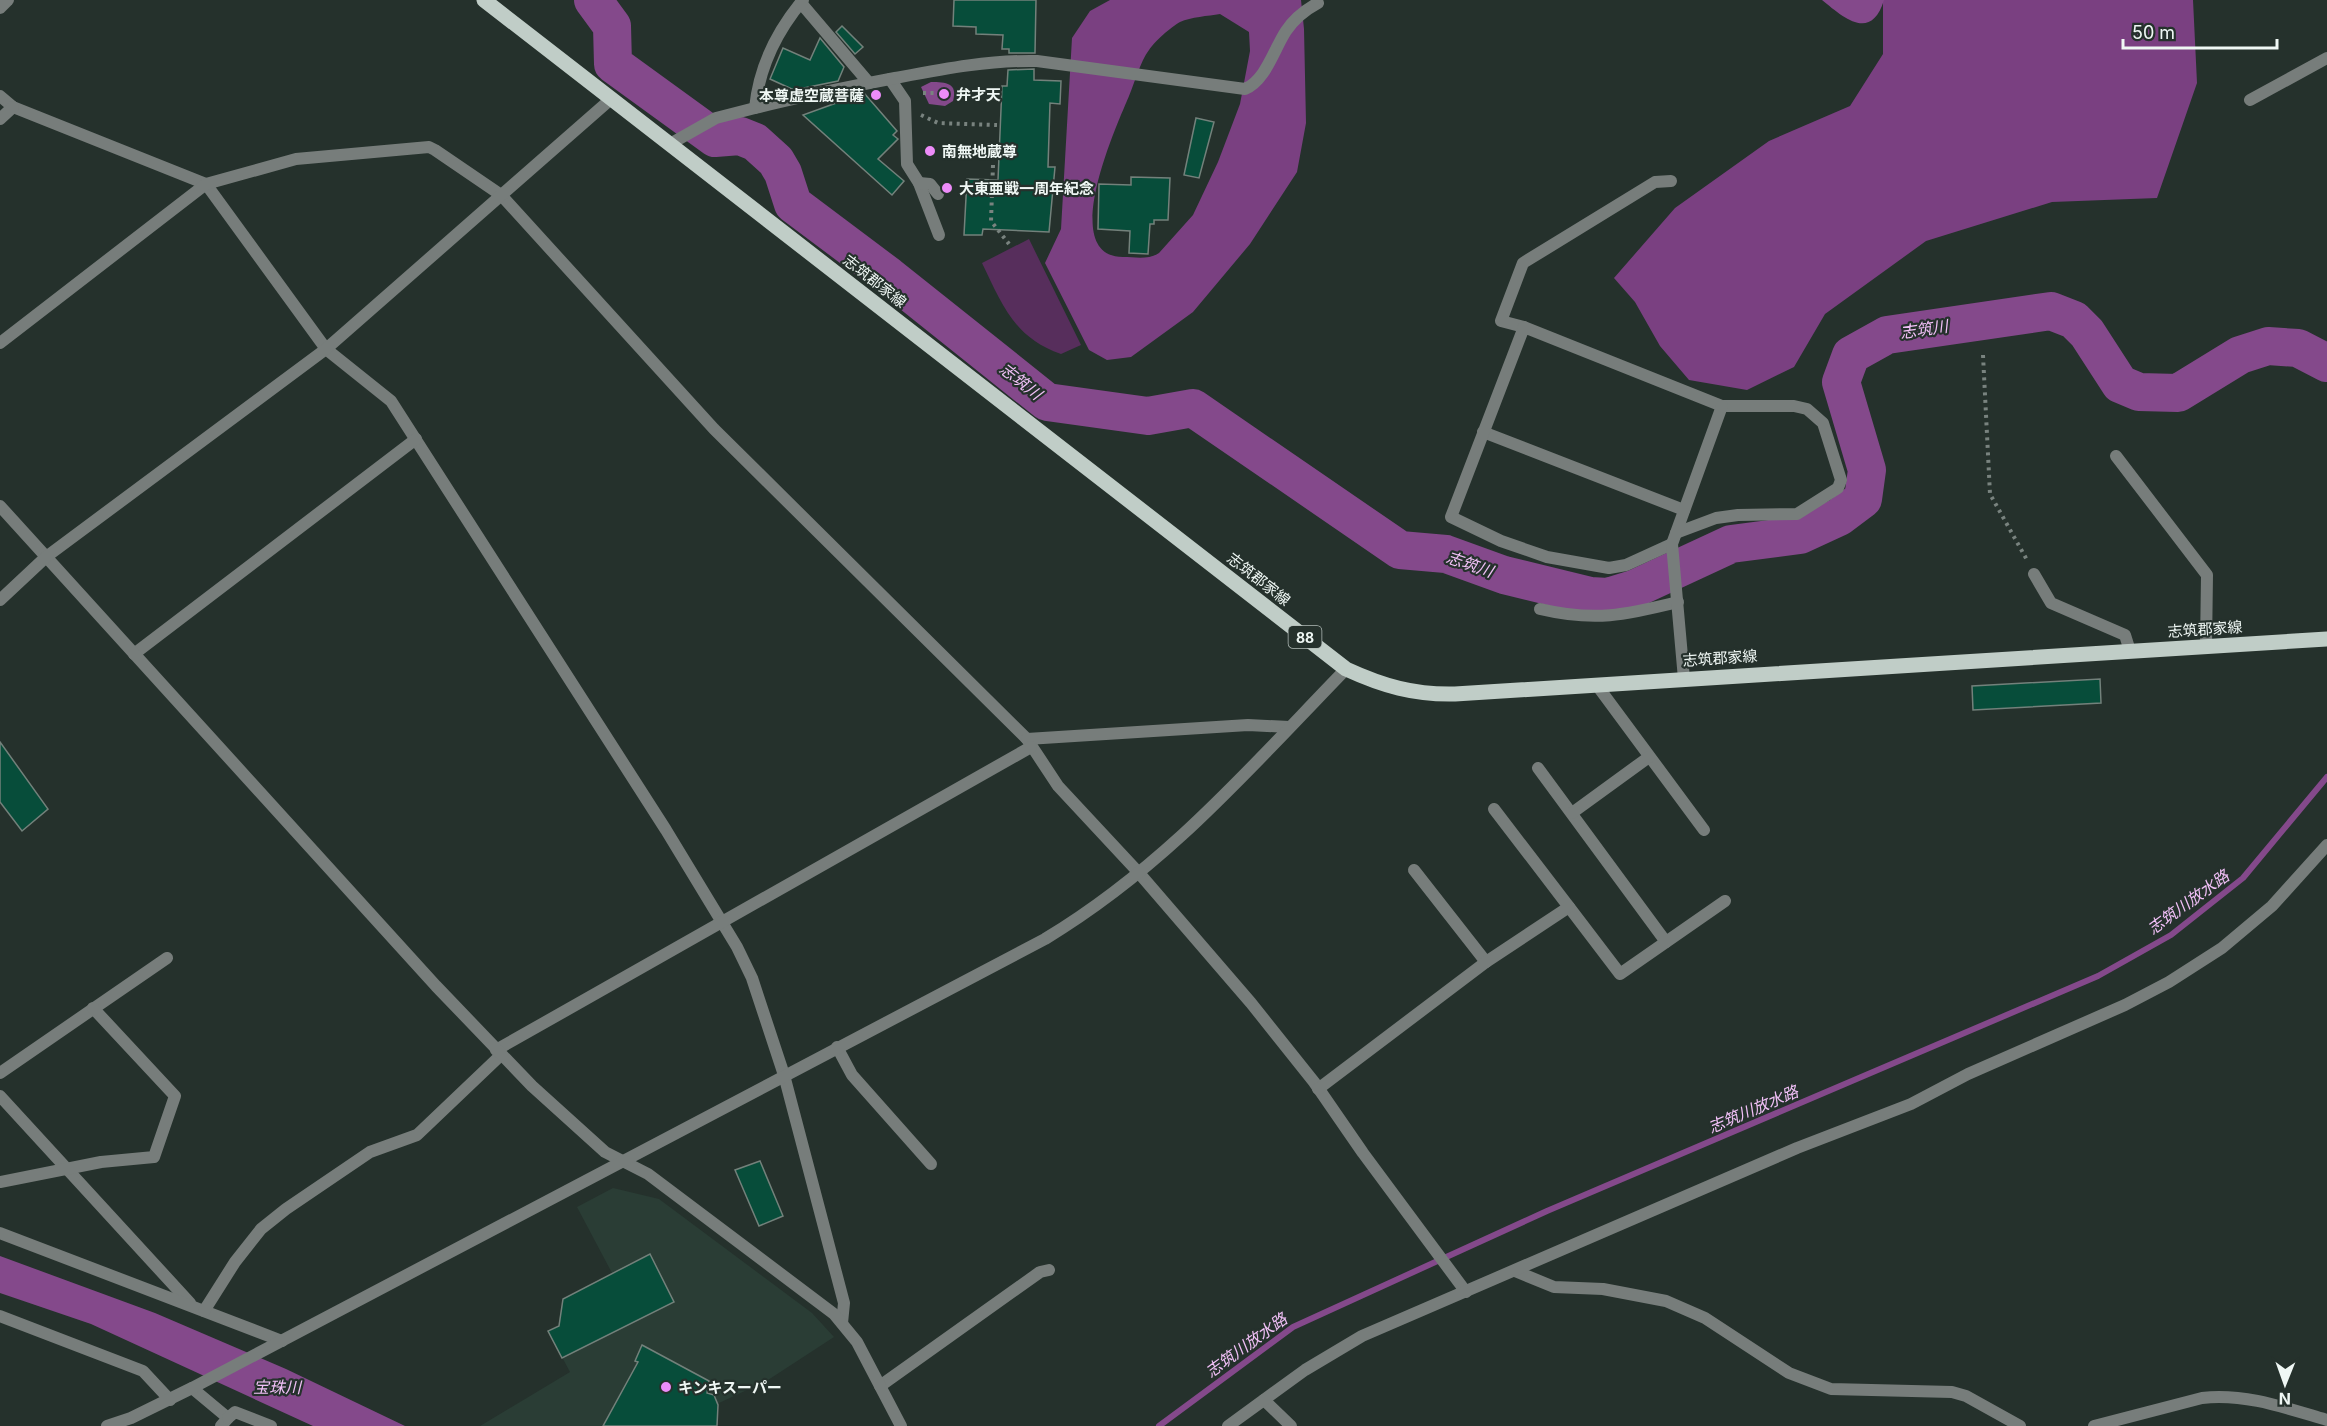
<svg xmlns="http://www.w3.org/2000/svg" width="2327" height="1426" font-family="Inter,'Noto Sans JP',sans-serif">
<rect width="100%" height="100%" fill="#25312c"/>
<polygon fill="#2a3d35" points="613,1188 659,1199 812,1313 834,1337 768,1380 719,1403 716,1426 480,1426 570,1372 548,1331 558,1326 563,1299 612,1273 577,1207"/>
<path fill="#572e5c" d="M1029 239 1081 345 1061 354C1014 338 1002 304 982 263Z"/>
<g fill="#7a4081" fill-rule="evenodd">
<path d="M1110 0H1301L1304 29 1306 123 1297 172 1250 244 1193 312 1131 357 1107 360 1089 350 1045 263 1061 229 1072 38 1090 11ZM1220 14 1249 32 1250 51 1240 104 1218 162 1193 215 1159 253C1149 260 1135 257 1123 257 1057 256 1117 125 1129 96 1135 82 1140 62 1149 50 1155 41 1171 27 1180 22 1191 17 1208 16 1220 14Z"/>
<polygon points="1883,0 2193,0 2197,83 2157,198 2052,202 1926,241 1825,314 1794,367 1747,390 1689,380 1660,346 1635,302 1614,278 1675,208 1769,141 1850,106 1883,54"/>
</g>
<g fill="#84498b">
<path d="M1822 0H1884C1871 42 1844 18 1822 0Z"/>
<path d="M931 82C946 82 958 83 953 101L945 106 929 104 921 87Z"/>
<polygon points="0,1256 155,1313 286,1369 405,1426 313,1426 91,1324 0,1293"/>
</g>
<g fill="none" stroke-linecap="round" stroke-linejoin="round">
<polyline stroke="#84498b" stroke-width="6" points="1159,1426 1293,1327 1547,1211 2098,976 2171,935 2243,878 2327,777"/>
<polyline stroke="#84498b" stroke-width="38" points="593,0 612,26 613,64 715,138 740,136 755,142 776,161 783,173 793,204 889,276 1047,402 1148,416 1193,408 1400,550 1446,554 1504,575 1590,596 1608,597 1634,589 1731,544 1800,535 1839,517 1863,499 1867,470 1841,382 1851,355 1887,335 2051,311 2074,320 2087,333 2120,384 2139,392 2178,393 2240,355 2268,346 2298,348 2327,363"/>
</g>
<g fill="#074d3a" stroke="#73817b" stroke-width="1.5">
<polygon points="954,0 1036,0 1035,53 1009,53 1009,49 1002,49 1003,35 976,34 976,27 953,26"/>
<polygon points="842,26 863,47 855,54 836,32"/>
<polygon points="820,38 844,67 838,81 794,90 770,79 783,48 810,60"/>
<polygon points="1034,69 1034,80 1061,81 1060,104 1050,103 1048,167 1055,167 1049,232 983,229 982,235 964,235 967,179 998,180 1002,86 1007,86 1008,70"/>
<polygon points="864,93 897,131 893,135 898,139 878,159 904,181 892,195 803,115"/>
<polygon points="1196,118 1214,122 1199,178 1184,175"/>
<polygon points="1131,177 1170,178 1168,220 1154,220 1154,224 1150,224 1148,254 1129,253 1130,231 1098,229 1099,184 1131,185"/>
<polygon points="2100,679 2101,703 1973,710 1972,686"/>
<polygon points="0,742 48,809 22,831 0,802"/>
<polygon points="760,1161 783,1216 759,1226 735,1170"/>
<polygon points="650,1254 674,1302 562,1358 548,1331 559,1326 563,1299"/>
<polygon points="642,1345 709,1381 707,1393 714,1395 718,1405 717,1426 603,1426 638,1362 635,1361"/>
</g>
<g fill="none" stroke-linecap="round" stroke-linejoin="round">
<g stroke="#79837f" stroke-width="4" stroke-dasharray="3 4.5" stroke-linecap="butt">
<polyline points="923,93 940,93"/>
<polyline points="921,115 938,123 997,125"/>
<polyline points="993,165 991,221 1009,244"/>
<polyline points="1983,355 1990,494 2027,560"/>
</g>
<g stroke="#777d7b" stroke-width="12">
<polyline points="890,79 905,101 907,164 919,183 939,235"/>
<polyline points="919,183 930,184 938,194"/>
</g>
<g stroke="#777d7b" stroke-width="12">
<path d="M803 0C777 31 759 68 755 108 801 96 848 87 895 78 943 69 989 60 1037 61L1245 89C1266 80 1274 49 1286 31 1294 19 1305 10 1318 3"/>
<polyline points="801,3 869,83"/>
<polyline points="0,8 8,0"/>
<polyline points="0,96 13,107 206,184 326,349 391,401 666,830 737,947 752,978 784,1075 844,1303 842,1323"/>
<polyline points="2250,100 2327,58"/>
<polyline points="0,119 13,107"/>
<polyline points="670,144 716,118 755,108"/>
<polyline points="1524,327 1501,321 1523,263 1655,182 1671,181"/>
<polyline points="0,343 206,184 296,159 429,147 435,150 501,195 714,429 1027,739 1058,786 1139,873 1251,1003 1314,1082 1363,1153 1466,1292"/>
<polyline points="1483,432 1684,510"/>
<polyline points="2116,456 2207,575 2206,647"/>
<polyline points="1672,544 1626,565 1609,568 1547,557 1501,541 1451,517 1524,327 1722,406 1794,406 1807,409 1823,423 1841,480 1838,488 1797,514 1738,515 1716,518 1676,533"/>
<polyline points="2034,574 2051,603 2125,635 2130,651"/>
<path d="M1540 609C1595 622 1625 615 1678 602"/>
<polyline points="134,654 416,439"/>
<polyline points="1684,679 1672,544 1722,406"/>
<polyline points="1596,684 1704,830"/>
<polyline points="1027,739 1248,725 1289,727"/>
<polyline points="1538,768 1666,942"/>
<polyline points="1572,813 1649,757"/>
<polyline points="1414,870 1486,962"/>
<polyline points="1569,907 1620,974 1725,901"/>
<polyline points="837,1047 852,1075 931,1164"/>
<polyline points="496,1050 1031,747"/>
<polyline points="0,1073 167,958"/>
<polyline points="1318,1089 1486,962 1569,907 1494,809"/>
<polyline points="0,1096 190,1303"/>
<polyline points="0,1182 101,1162 154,1157 175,1096 93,1008"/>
<polyline points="0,1233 282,1341"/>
<polyline points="1515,1271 1554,1287 1603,1289 1666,1301 1705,1318 1789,1373 1831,1389 1952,1392 1966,1396 2020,1426"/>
<polyline points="204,1311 235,1262 261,1229 286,1209 370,1152 417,1135 501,1055"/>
<polyline points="0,1316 143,1371 170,1400"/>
<polyline points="880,1386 1040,1272 1049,1270"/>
<polyline points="192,1388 228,1418 221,1426"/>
<polyline points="1264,1400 1291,1426"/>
<polyline points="228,1418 235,1412 271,1426"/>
<polyline points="1228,1426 1305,1370 1362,1336 1797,1148 1911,1104 1968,1074 2125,1005 2169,982 2222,948 2272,906 2327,845"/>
<path d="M2094 1426 2202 1398C2245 1393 2286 1408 2327 1420"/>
</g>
<g stroke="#777d7b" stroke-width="12">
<polyline points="0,506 436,986 532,1086 605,1152 648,1174 834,1314 857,1342 901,1426"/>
<polyline points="0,600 46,557 326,349 611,99"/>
<path d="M107 1426 131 1418 192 1388 1045 939C1166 866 1249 769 1346 669"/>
</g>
<path stroke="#c0cdc7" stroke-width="15" d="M484 0 1346 669C1383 686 1414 695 1455 694L2327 639"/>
</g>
<g fill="#ed8cf9" stroke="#25312c" stroke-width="2">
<circle cx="944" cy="94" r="6"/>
<circle cx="876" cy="95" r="6"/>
<circle cx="930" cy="151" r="6"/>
<circle cx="947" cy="188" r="6"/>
<circle cx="666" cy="1387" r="6"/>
</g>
<g text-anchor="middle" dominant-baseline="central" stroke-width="4.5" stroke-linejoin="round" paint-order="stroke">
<rect fill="#25312c" stroke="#b2bcb8" stroke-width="1.5" x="1288.5" y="626" width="33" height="22" rx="4.5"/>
<g font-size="14" font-weight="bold" fill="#eff7f4">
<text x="1305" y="637">88</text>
</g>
<g font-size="15" font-weight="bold" fill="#eff7f4" stroke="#25312c" text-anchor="start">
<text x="956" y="94">弁才天</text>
<text x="864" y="95" text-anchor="end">本尊虚空蔵菩薩</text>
<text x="942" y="151">南無地蔵尊</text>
<text x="959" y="188">大東亜戦一周年紀念</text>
<text x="678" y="1387">キンキスーパー</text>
</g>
<g font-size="15" fill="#eff7f4" stroke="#25312c">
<text transform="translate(875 281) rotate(38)">志筑郡家線</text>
<text transform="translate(1259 579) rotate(38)">志筑郡家線</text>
<text transform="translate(2205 629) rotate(-4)">志筑郡家線</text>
<text transform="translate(1720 658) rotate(-4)">志筑郡家線</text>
</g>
<g font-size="16" font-style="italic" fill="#f1c0f7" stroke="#25312c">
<text transform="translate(1924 329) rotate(-8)">志筑川</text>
<text transform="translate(1021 381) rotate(38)">志筑川</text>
<text transform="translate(1470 564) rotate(19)">志筑川</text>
<text transform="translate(2188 902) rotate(-36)">志筑川放水路</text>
<text transform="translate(1753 1109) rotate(-23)">志筑川放水路</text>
<text transform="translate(1246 1345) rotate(-36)">志筑川放水路</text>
<text x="277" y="1387">宝珠川</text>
</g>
</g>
<g transform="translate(2285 1384) rotate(181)" stroke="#25312c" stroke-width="4.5" paint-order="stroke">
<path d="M0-4.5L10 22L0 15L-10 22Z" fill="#eff7f4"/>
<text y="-9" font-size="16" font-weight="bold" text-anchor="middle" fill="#eff7f4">N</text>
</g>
<path d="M2123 39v9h154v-9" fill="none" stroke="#eff7f4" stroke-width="3"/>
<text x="2132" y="39" font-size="18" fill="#eff7f4" stroke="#25312c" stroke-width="4.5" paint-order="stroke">50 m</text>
</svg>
